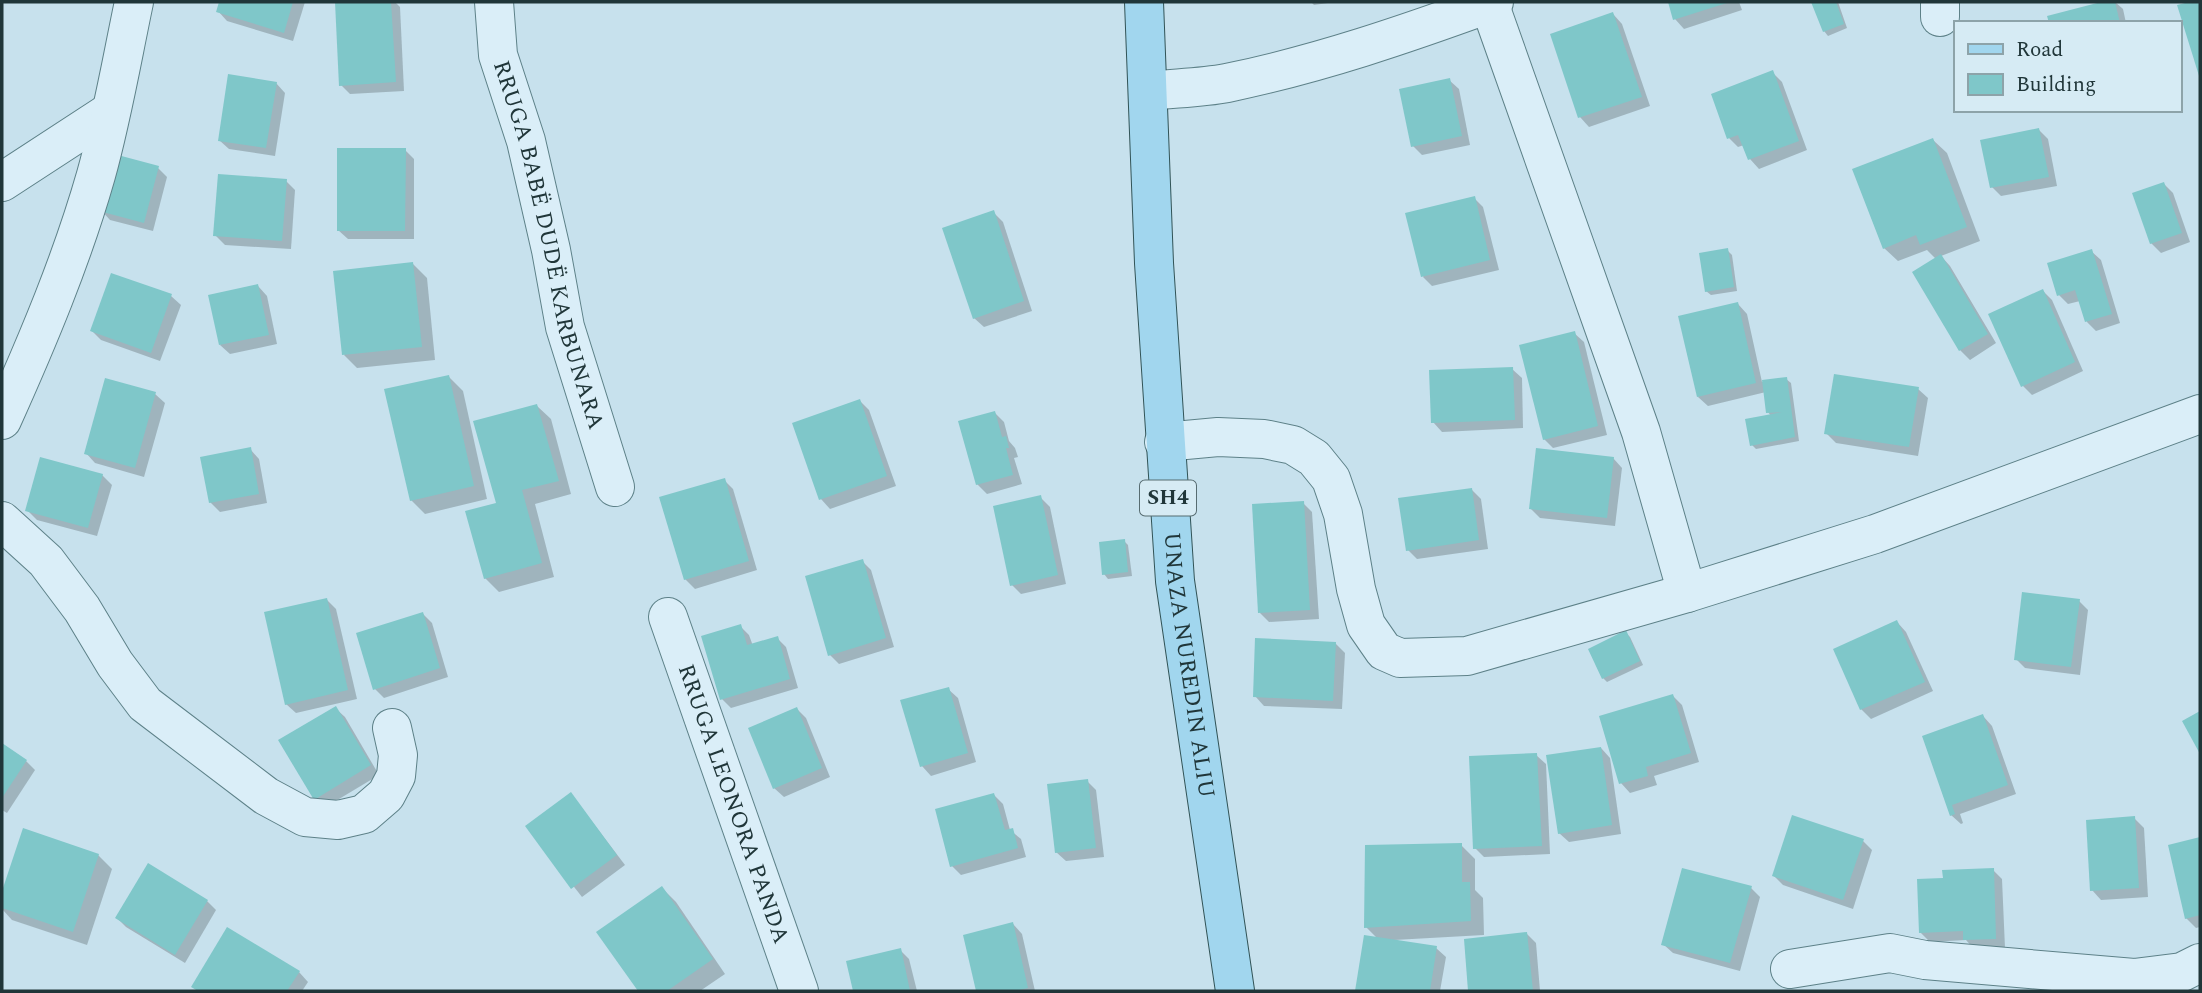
<svg xmlns="http://www.w3.org/2000/svg" width="2202" height="993" font-family="Spectral,serif">
<rect width="100%" height="100%" fill="#c7e1ed"/>
<g fill="#0003">
<polygon points="221,2 305,2 293,41 227,21 218,11"/>
<polygon points="336,2 395,2 400,7 404,91 350,94 341,85"/>
<polygon points="1311,2 1335,2 1314,5"/>
<polygon points="1670,2 1739,2 1742,10 1684,29 1675,19"/>
<polygon points="1813,2 1838,2 1847,28 1828,36 1824,31"/>
<polygon points="2108,2 2115,2 2123,9 2126,23 2051,23 2050,17"/>
<polygon points="1613,14 1622,24 1650,106 1589,127 1580,117 1552,35"/>
<polygon points="1772,72 1782,82 1807,150 1759,169 1750,159 1744,145 1738,147 1729,138"/>
<polygon points="1449,80 1459,89 1470,145 1422,155 1413,146"/>
<polygon points="276,83 285,93 275,156 229,149 219,140"/>
<polygon points="2039,130 2048,139 2057,186 2001,196 1992,187"/>
<polygon points="1933,140 1947,153 1980,241 1941,256 1950,266 1996,343 1970,360 1960,350 1914,273 1936,259 1927,250 1898,261 1884,248"/>
<polygon points="405,150 414,159 414,239 348,239 338,230"/>
<polygon points="158,168 167,177 153,231 110,220 101,210"/>
<polygon points="286,181 295,190 291,249 225,245 215,235"/>
<polygon points="2164,184 2173,193 2190,242 2161,253 2151,243"/>
<polygon points="1474,198 1483,207 1499,270 1432,286 1423,277"/>
<polygon points="993,212 1003,222 1032,311 984,327 974,318"/>
<polygon points="1727,250 1732,255 1737,291 1711,295 1706,291"/>
<polygon points="2091,251 2101,260 2120,323 2096,331 2087,322 2080,301 2068,304 2059,295"/>
<polygon points="413,264 427,278 435,360 357,368 344,355"/>
<polygon points="258,286 267,296 277,344 230,354 220,345"/>
<polygon points="2043,291 2052,300 2083,371 2032,395 2023,386"/>
<polygon points="171,296 181,305 160,361 101,340 92,331"/>
<polygon points="1738,304 1747,314 1762,382 1786,379 1791,383 1799,441 1756,449 1752,445 1771,416 1768,412 1766,392 1708,406 1698,397"/>
<polygon points="1574,333 1584,342 1607,435 1553,448 1544,439"/>
<polygon points="1512,369 1522,378 1523,428 1442,432 1433,422"/>
<polygon points="449,377 463,391 487,499 425,514 411,500"/>
<polygon points="1918,389 1928,398 1918,456 1836,443 1826,433"/>
<polygon points="155,394 165,403 144,477 95,463 86,453"/>
<polygon points="860,401 869,410 896,486 830,509 821,499"/>
<polygon points="537,406 551,419 571,494 535,504 554,577 499,592 485,578 498,504"/>
<polygon points="994,412 1004,422 1009,441 1015,448 1018,457 1014,458 1022,484 987,494 977,484"/>
<polygon points="250,449 259,459 267,503 220,512 210,502"/>
<polygon points="1613,458 1622,468 1615,526 1540,518 1531,509"/>
<polygon points="102,475 112,485 97,536 37,520 27,510"/>
<polygon points="724,480 733,489 757,570 695,589 685,579"/>
<polygon points="1471,489 1481,499 1488,549 1417,559 1408,550"/>
<polygon points="1040,497 1050,507 1066,584 1021,594 1012,585"/>
<polygon points="1303,503 1312,512 1319,619 1269,622 1260,613"/>
<polygon points="1124,541 1128,545 1132,576 1108,579 1104,574"/>
<polygon points="862,561 871,570 894,647 839,664 830,655"/>
<polygon points="327,600 336,609 357,699 296,713 286,704"/>
<polygon points="2079,601 2088,610 2080,675 2025,668 2016,659"/>
<polygon points="423,614 432,623 448,677 384,698 375,689"/>
<polygon points="1897,622 1906,632 1933,691 1871,719 1861,709 1835,650"/>
<polygon points="740,626 749,635 753,646 777,638 786,647 798,688 731,708 722,699"/>
<polygon points="1626,633 1630,637 1643,665 1607,682 1603,678"/>
<polygon points="1335,643 1345,653 1342,709 1264,706 1255,696"/>
<polygon points="948,689 958,698 976,762 931,776 922,766"/>
<polygon points="1673,696 1682,705 1699,762 1654,776 1657,785 1630,793 1621,783"/>
<polygon points="335,708 345,717 379,775 324,808 315,799"/>
<polygon points="797,709 806,718 830,777 784,797 774,788"/>
<polygon points="1983,716 1992,726 2016,794 1960,814 1963,823 1961,824 1951,815 1924,738"/>
<polygon points="2,745 26,761 35,770 7,813 2,810"/>
<polygon points="1601,748 1610,758 1621,834 1569,842 1559,833"/>
<polygon points="1536,755 1546,764 1550,854 1484,857 1475,848"/>
<polygon points="1087,781 1096,790 1104,857 1066,861 1056,852"/>
<polygon points="571,794 625,865 582,897 527,827"/>
<polygon points="994,795 1003,804 1010,830 1021,839 1026,857 961,875 952,866"/>
<polygon points="2134,818 2144,828 2148,897 2101,900 2092,890"/>
<polygon points="24,830 98,855 112,869 87,945 12,920 2,909 2,897"/>
<polygon points="2200,839 2200,927 2196,928 2186,918 2170,846"/>
<polygon points="1863,841 1872,850 1853,909 1783,885 1774,876"/>
<polygon points="1461,845 1475,859 1475,890 1483,898 1484,935 1394,940 1436,948 1446,957 1440,991 1357,991 1366,937 1378,939 1366,927"/>
<polygon points="1993,870 2002,879 2005,948 1974,949 1966,940 1930,942 1920,932 1944,879"/>
<polygon points="662,888 676,902 725,974 700,991 640,991 599,932"/>
<polygon points="1751,888 1760,897 1740,971 1673,953 1663,944"/>
<polygon points="207,901 216,910 185,963 126,927 117,918"/>
<polygon points="1013,924 1022,934 1035,991 978,991 965,936"/>
<polygon points="1527,934 1536,943 1540,991 1470,991 1466,940"/>
<polygon points="900,950 909,959 917,991 855,991 848,962"/>
<polygon points="299,972 308,982 302,991 198,991 193,987"/>
</g>
<g fill="#7fc7c9">
<polygon points="219,2 293,2 284,33 216,12"/>
<polygon points="335,2 391,2 396,82 339,86"/>
<polygon points="1668,2 1730,2 1673,20"/>
<polygon points="1811,2 1836,2 1844,24 1823,32"/>
<polygon points="2101,2 2115,2 2120,23 2049,23 2047,16"/>
<polygon points="2189,2 2200,2 2200,79 2177,5"/>
<polygon points="1613,12 1642,97 1578,118 1550,34"/>
<polygon points="1773,70 1799,141 1748,160 1738,135 1727,139 1711,94"/>
<polygon points="228,74 277,82 266,148 218,141"/>
<polygon points="1450,78 1462,136 1411,147 1399,89"/>
<polygon points="2039,128 2049,177 1990,188 1980,140"/>
<polygon points="1933,138 1967,227 1920,245 1916,235 1883,249 1852,169"/>
<polygon points="337,148 406,148 405,231 337,231"/>
<polygon points="114,154 159,166 144,223 99,211"/>
<polygon points="218,174 287,179 282,241 213,236"/>
<polygon points="2164,182 2182,233 2150,244 2132,193"/>
<polygon points="1475,196 1490,260 1421,277 1405,213"/>
<polygon points="994,210 1024,301 973,319 942,228"/>
<polygon points="1728,248 1734,287 1705,292 1699,253"/>
<polygon points="2092,249 2112,314 2085,322 2075,290 2057,296 2047,263"/>
<polygon points="1941,254 1988,334 1959,351 1912,272"/>
<polygon points="413,262 422,347 342,355 333,271"/>
<polygon points="111,273 172,294 151,353 90,331"/>
<polygon points="258,284 269,335 219,345 208,295"/>
<polygon points="2043,289 2075,362 2021,387 1988,314"/>
<polygon points="1738,302 1756,383 1697,397 1678,316"/>
<polygon points="1575,331 1598,426 1543,440 1519,345"/>
<polygon points="1513,367 1515,420 1431,423 1429,370"/>
<polygon points="1834,374 1919,387 1909,447 1824,434"/>
<polygon points="449,375 474,486 410,501 384,389"/>
<polygon points="1787,377 1795,437 1750,446 1745,419 1782,412 1766,413 1762,380"/>
<polygon points="105,378 156,392 135,468 84,454"/>
<polygon points="860,399 887,476 819,500 792,423"/>
<polygon points="537,404 559,481 522,490 542,563 484,579 465,511 496,503 473,421"/>
<polygon points="995,411 1002,437 1006,436 1009,448 1006,448 1013,475 976,485 958,421"/>
<polygon points="251,447 259,494 209,503 200,457"/>
<polygon points="1536,448 1614,457 1607,518 1529,509"/>
<polygon points="40,457 103,474 88,528 25,511"/>
<polygon points="725,478 749,561 684,580 659,497"/>
<polygon points="1472,488 1479,540 1406,551 1398,498"/>
<polygon points="1041,495 1058,575 1010,586 993,506"/>
<polygon points="1304,501 1310,610 1258,613 1252,504"/>
<polygon points="1125,539 1128,572 1102,575 1099,542"/>
<polygon points="863,559 886,638 828,656 805,576"/>
<polygon points="2022,592 2080,599 2071,667 2014,660"/>
<polygon points="327,598 348,690 285,705 264,612"/>
<polygon points="423,612 440,668 373,690 356,633"/>
<polygon points="1897,620 1925,682 1860,710 1833,649"/>
<polygon points="741,624 747,645 778,636 790,679 720,700 701,636"/>
<polygon points="1626,630 1640,661 1602,679 1588,649"/>
<polygon points="1255,638 1336,642 1333,701 1253,697"/>
<polygon points="949,687 968,753 920,767 900,700"/>
<polygon points="1673,694 1691,753 1646,767 1648,776 1619,784 1599,716"/>
<polygon points="336,706 371,765 314,800 278,740"/>
<polygon points="797,707 822,768 773,789 748,728"/>
<polygon points="2200,711 2200,754 2182,721"/>
<polygon points="1983,714 2008,785 1952,805 1955,814 1950,816 1922,736"/>
<polygon points="2,743 27,760 2,798"/>
<polygon points="1601,747 1612,825 1558,834 1546,755"/>
<polygon points="1537,753 1542,846 1473,849 1469,756"/>
<polygon points="1088,779 1096,848 1055,853 1047,784"/>
<polygon points="571,792 617,855 571,889 525,826"/>
<polygon points="994,793 1005,830 1013,828 1018,848 950,867 935,809"/>
<polygon points="1792,815 1864,839 1843,900 1772,876"/>
<polygon points="2135,816 2139,888 2090,891 2086,820"/>
<polygon points="23,828 99,854 73,932 2,908 2,891"/>
<polygon points="2200,837 2200,915 2185,919 2168,845"/>
<polygon points="1462,843 1462,882 1470,882 1471,921 1364,928 1365,845"/>
<polygon points="148,863 208,900 175,955 115,918"/>
<polygon points="1682,868 1752,886 1730,963 1661,945"/>
<polygon points="1994,868 1996,939 1963,940 1963,931 1919,933 1917,879 1943,878 1942,870"/>
<polygon points="662,886 713,959 667,991 638,991 596,932"/>
<polygon points="1013,922 1028,988 1015,991 976,991 963,935"/>
<polygon points="227,927 300,971 287,991 198,991 191,987"/>
<polygon points="1527,932 1533,991 1468,991 1464,939"/>
<polygon points="1364,935 1437,946 1430,991 1355,991"/>
<polygon points="901,948 910,991 853,991 846,961"/>
</g>
<g fill="none" stroke-linecap="round" stroke-linejoin="round">
<g stroke="#5d8188" stroke-width="40">
<g id="minor">
<path id="s1" d="M494 2 498 55 526 141 551 250 565 327 615 487"/>
<polyline points="1940,2 1940,17"/>
<polyline points="1489,3 1641,432 1687,593"/>
<path d="M1148 91C1174 88 1201 88 1227 83 1319 64 1406 34 1494 2"/>
<polyline points="2,182 111,111"/>
<path d="M2 420C38 340 72 259 96 175 112 118 122 59 134 2"/>
<polyline points="1164,442 1218,437 1264,439 1293,445 1314,458 1331,479 1343,514 1356,589 1366,625 1384,651 1400,658 1467,656 1687,593 1875,534 2200,414"/>
<polyline points="2,521 46,561 82,609 115,664 145,704 266,796 305,817 338,820 364,814 386,795 396,776 398,755 392,728"/>
<path id="s2" d="M668 617 799 991"/>
<polyline points="1790,969 1890,953 1925,960 2134,978 2182,972 2200,963"/>
</g>
</g>
<g stroke="#315356" stroke-width="40">
<g id="primary">
<path id="s3" d="M1144 2 1154 263 1175 581 1235 991"/>
</g>
</g>
<use href="#minor" stroke="#daeef8" stroke-width="38"/>
<use href="#primary" stroke="#a1d6ee" stroke-width="38"/>
</g>
<g text-anchor="middle" dominant-baseline="central" stroke-width="7" stroke-linejoin="round" paint-order="stroke">
<rect fill="#d6ebf4" stroke="#576c71" stroke-width="2" x="1140" y="480.5" width="56" height="35" rx="5"/>
<g font-size="21" font-weight="bold" fill="#203639">
<text x="1168" y="498">SH4</text>
</g>
<g font-size="23" fill="#203639" stroke="#d6ebf4">
<text stroke="none"><textPath href="#s1" startOffset="250">RRUGA BABË DUDË KARBUNARA</textPath></text>
<text stroke="none"><textPath href="#s3" startOffset="665">UNAZA NUREDIN ALIU</textPath></text>
<text stroke="none"><textPath href="#s2" startOffset="198">RRUGA LEONORA PANDA</textPath></text>
</g>
</g>
<rect width="2202" height="993" fill="none" stroke="#203639" stroke-width="7"/>
<rect x="1954" y="21" width="228" height="91" fill="#d6ebf4" stroke="#8da3a9" stroke-width="2"/>
<rect x="1968" y="44" width="35" height="10" fill="#a1d6ee" stroke="#8da3a9" stroke-width="2"/>
<text x="2016" y="56" font-size="21" fill="#203639">Road</text>
<rect x="1968" y="74" width="35" height="21" fill="#7fc7c9" stroke="#8da3a9" stroke-width="2"/>
<text x="2016" y="91" font-size="21" fill="#203639">Building</text>
</svg>
